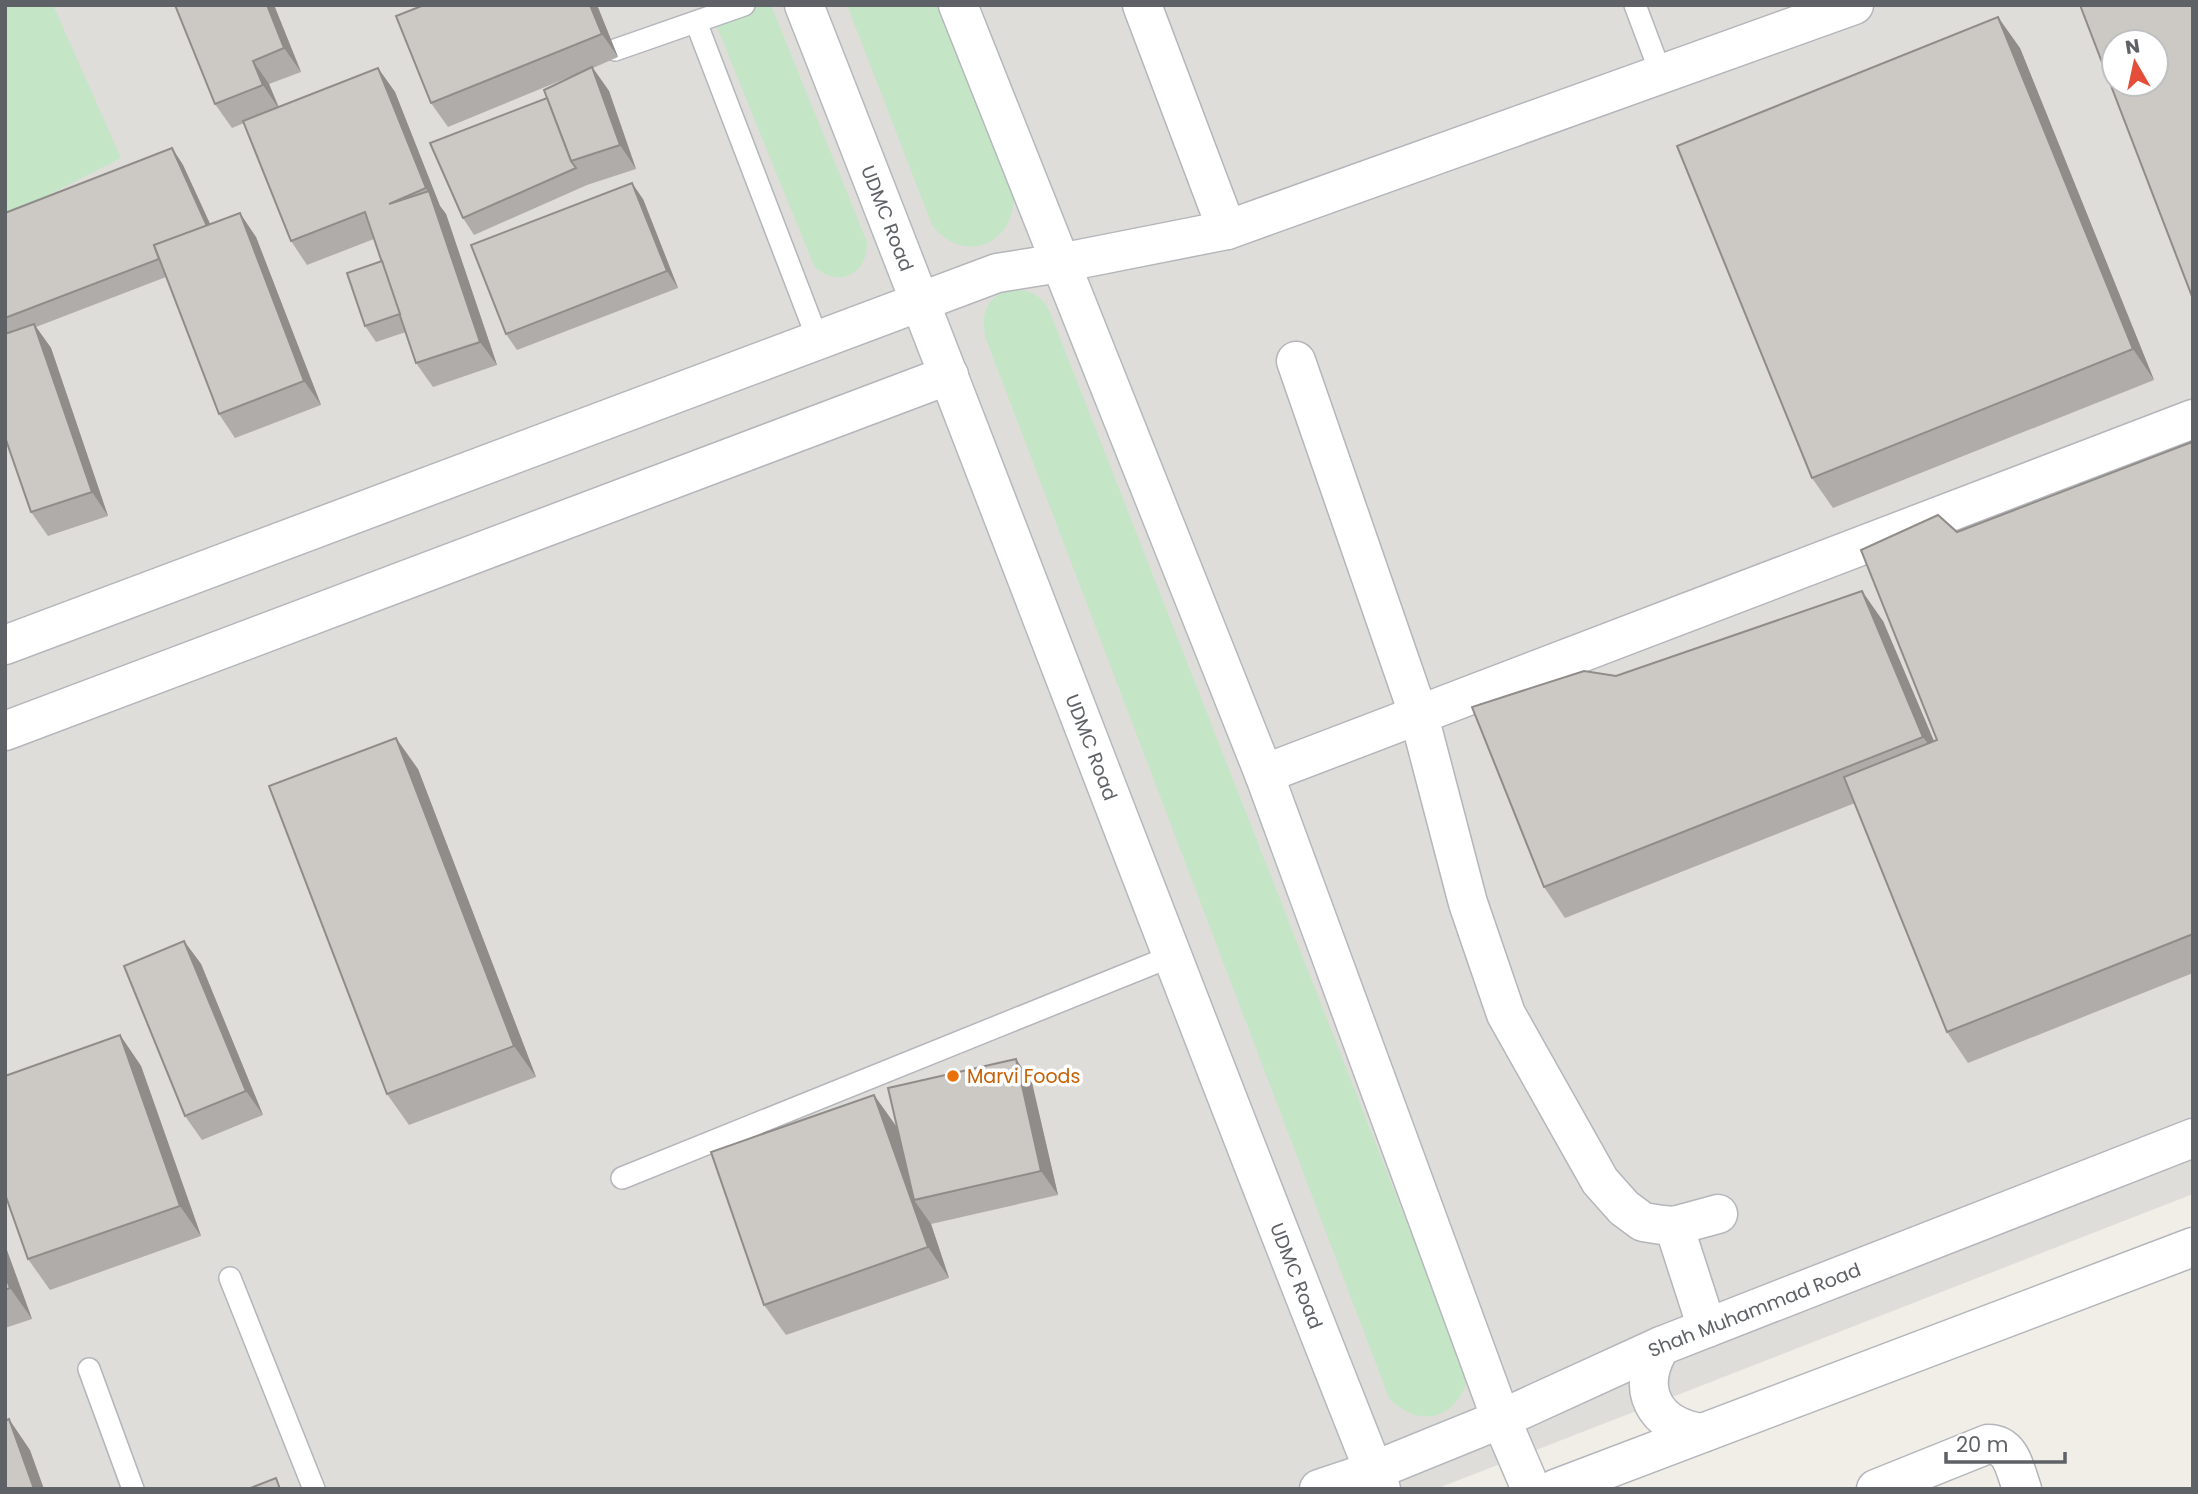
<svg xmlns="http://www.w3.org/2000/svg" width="2198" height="1494" font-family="Poppins,sans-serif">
<rect width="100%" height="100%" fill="#f0eee7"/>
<path fill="#dfddd9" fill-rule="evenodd" d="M5 5H2193V1194L1436 1489H5ZM2114 42H2156V84H2114Z"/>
<g fill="#c4e6c6">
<polygon points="5,5 53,5 121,158 5,217"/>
<path d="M708 5H771L867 242C868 275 837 289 814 266Z"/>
<path d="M847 5H940L1014 197C1013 246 963 265 932 225Z"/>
<path d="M1016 289C1034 291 1044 298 1051 315L1468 1379C1455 1420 1419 1429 1389 1398L986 339C979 312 988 293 1016 289Z"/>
</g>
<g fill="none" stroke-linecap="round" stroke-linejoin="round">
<g stroke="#b4b6bb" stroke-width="24">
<g id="service">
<polyline points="1635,5 1661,74"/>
<polyline points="696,22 818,340"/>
<polyline points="615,50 744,5"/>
<polyline points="622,1178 1172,956"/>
<polyline points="230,1278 314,1489"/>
<polyline points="89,1369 133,1489"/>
</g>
</g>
<g stroke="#b4b6bb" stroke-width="41">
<g id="minor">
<polyline points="1142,5 1227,230"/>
<polyline points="1060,263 1227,230 1854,5"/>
<polyline points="1296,361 1419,716 1468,903 1506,1014 1600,1181 1624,1208 1643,1222 1662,1225 1674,1226 1718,1214"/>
<polyline points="1264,774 2193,419"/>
<polyline points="1674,1226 1707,1328"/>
<path d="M1876 1489 1988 1444C2012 1444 2015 1470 2022 1489"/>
</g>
</g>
<g stroke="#b4b6bb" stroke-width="41">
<g id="tertiary">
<polyline points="5,645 997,273 1060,263"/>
<polyline points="5,731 949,375"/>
<path d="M1661 1346C1634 1389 1654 1426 1702 1433"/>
<path id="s1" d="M1501 1419 1661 1346 2193 1138"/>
<polyline points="1555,1489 2193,1247"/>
</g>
</g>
<g stroke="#b5b8bd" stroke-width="41">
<g id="secondary">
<path id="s2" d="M804 5C999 499 1184 996 1381 1489"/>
<polyline points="958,5 1264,774 1501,1419 1531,1489"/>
<polyline points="1319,1489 1373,1471 1501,1419"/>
</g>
</g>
<use href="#service" stroke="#fff" stroke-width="21"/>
<use href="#minor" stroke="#fff" stroke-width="38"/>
<use href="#tertiary" stroke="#fff" stroke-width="38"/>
<use href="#secondary" stroke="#fff" stroke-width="38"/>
</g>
<g fill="#afaca9">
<polygon points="175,5 274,5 301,72 269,84 279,107 378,68 395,92 440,206 446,214 497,365 433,387 416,363 406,332 376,342 365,326 382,261 374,239 307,265 291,241 244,123 232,128 215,104"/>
<polygon points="597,5 618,57 593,68 609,91 636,169 587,185 474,235 463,218 547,98 579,73 448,127 431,103"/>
<polygon points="2020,48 2154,380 1833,508 1812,478"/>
<polygon points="172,148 183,165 210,224 256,237 321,405 235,438 219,414 166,277 36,327 51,348 108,516 48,536 31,512 5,437 5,213"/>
<polygon points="643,199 678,288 517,350 506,334"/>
<polygon points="2193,443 2193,973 1968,1063 1947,1032 1855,803 1565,918 1544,887 1616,676 1883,621 1934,741 1937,740 1957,532"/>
<polygon points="418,769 536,1077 409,1125 387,1094"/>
<polygon points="184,941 201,964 263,1115 202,1140 185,1116"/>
<polygon points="120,1035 141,1066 201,1236 50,1290 28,1259 7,1075"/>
<polygon points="1016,1059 1032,1083 1058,1195 931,1224 949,1278 786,1335 764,1305 874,1095 896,1126 898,1132"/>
<polygon points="5,1245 32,1319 5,1328"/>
</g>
<g fill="#8f8c89">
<polygon points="267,5 274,5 301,72 284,48"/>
<polygon points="590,5 597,5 618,57 602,34"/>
<polygon points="1998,17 2020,48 2154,380 2133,349"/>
<polygon points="253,61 269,84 279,109 263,85"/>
<polygon points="592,67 609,91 636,169 620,145"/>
<polygon points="378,68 395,92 440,206 446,214 497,365 480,342 431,196 426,188"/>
<polygon points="172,148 183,165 222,250 210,234"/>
<polygon points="632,183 643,199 678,288 667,271"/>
<polygon points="240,213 256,237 321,405 304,381"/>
<polygon points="34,324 51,348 108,516 92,492"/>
<polygon points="1862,591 1883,621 1945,767 1923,737"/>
<polygon points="396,738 418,769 536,1077 514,1046"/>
<polygon points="184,941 201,964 263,1115 246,1091"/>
<polygon points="120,1035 141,1066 201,1236 180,1206"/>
<polygon points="1016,1059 1032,1083 1058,1195 1041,1171"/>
<polygon points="874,1095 896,1126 922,1199 914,1200 931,1224 949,1278 928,1247"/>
<polygon points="5,1245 32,1319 10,1288 5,1275"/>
<polygon points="9,1419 30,1450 44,1489 34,1489"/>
</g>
<g fill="#ccc8c4" stroke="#8f8c89" stroke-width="2" fill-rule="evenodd">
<polygon points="175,5 267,5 284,48 253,61 263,85 215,104"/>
<polygon points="424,5 590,5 602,34 431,103 396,16"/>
<path d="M2080 5H2193V299ZM2114 42H2156V84H2114Z"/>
<polygon points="1998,17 2133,349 1812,478 1677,146"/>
<polygon points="592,67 620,145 571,161 544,90"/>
<polygon points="378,68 426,188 389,204 429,191 480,342 416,363 365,212 291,241 243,121"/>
<polygon points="547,98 571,161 576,168 463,218 430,143"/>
<polygon points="172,148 207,226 154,245 159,259 5,318 5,213"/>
<polygon points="632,183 667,271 506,334 471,245"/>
<polygon points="240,213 304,381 219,414 154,245"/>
<polygon points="382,261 400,314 365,326 347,273"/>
<polygon points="34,324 92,492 31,512 5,437 5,334"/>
<polygon points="2192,442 2193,934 1947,1032 1844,777 1937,740 1861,550 1938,515 1957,532"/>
<polygon points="1862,591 1923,737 1544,887 1472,707 1584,671 1616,676"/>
<polygon points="396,738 514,1046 387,1094 269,786"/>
<polygon points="184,941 246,1091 185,1116 124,966"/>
<polygon points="120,1035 180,1206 28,1259 5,1194 5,1076"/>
<polygon points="1016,1059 1041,1171 914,1200 888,1088"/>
<polygon points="874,1095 928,1247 764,1305 711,1152"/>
<polygon points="5,1275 10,1288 5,1290"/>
<polygon points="9,1419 34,1489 5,1489 5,1421"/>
<polygon points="276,1478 280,1489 248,1489"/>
</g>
<circle fill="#e8710a" stroke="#fff" stroke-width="2.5" cx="953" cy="1076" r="7"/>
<g text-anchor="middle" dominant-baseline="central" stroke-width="7" stroke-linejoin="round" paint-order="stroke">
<g font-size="19" fill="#5e6166" stroke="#fff">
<text stroke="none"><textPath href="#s2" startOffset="229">UDMC Road</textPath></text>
<text stroke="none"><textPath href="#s2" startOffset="796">UDMC Road</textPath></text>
<text stroke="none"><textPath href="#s2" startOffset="1363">UDMC Road</textPath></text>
<text stroke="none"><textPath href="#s1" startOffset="276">Shah Muhammad Road</textPath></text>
</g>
<g font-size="19" fill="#c56008" stroke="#fff" text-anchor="start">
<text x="967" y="1076">Marvi Foods</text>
</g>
</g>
<rect width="2198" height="1494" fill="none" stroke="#5e6166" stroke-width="14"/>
<g transform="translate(2135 63) rotate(351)"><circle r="33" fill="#ffffff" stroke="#bfc0c2" stroke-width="2"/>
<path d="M0-5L12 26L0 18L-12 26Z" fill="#e44e39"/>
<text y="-10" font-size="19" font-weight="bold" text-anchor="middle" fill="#5e6166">N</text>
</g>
<path d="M1946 1452v10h119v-10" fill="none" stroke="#5e6166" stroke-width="3.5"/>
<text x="1956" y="1452" font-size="21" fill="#5e6166" stroke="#ffffff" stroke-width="5" paint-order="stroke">20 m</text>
</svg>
